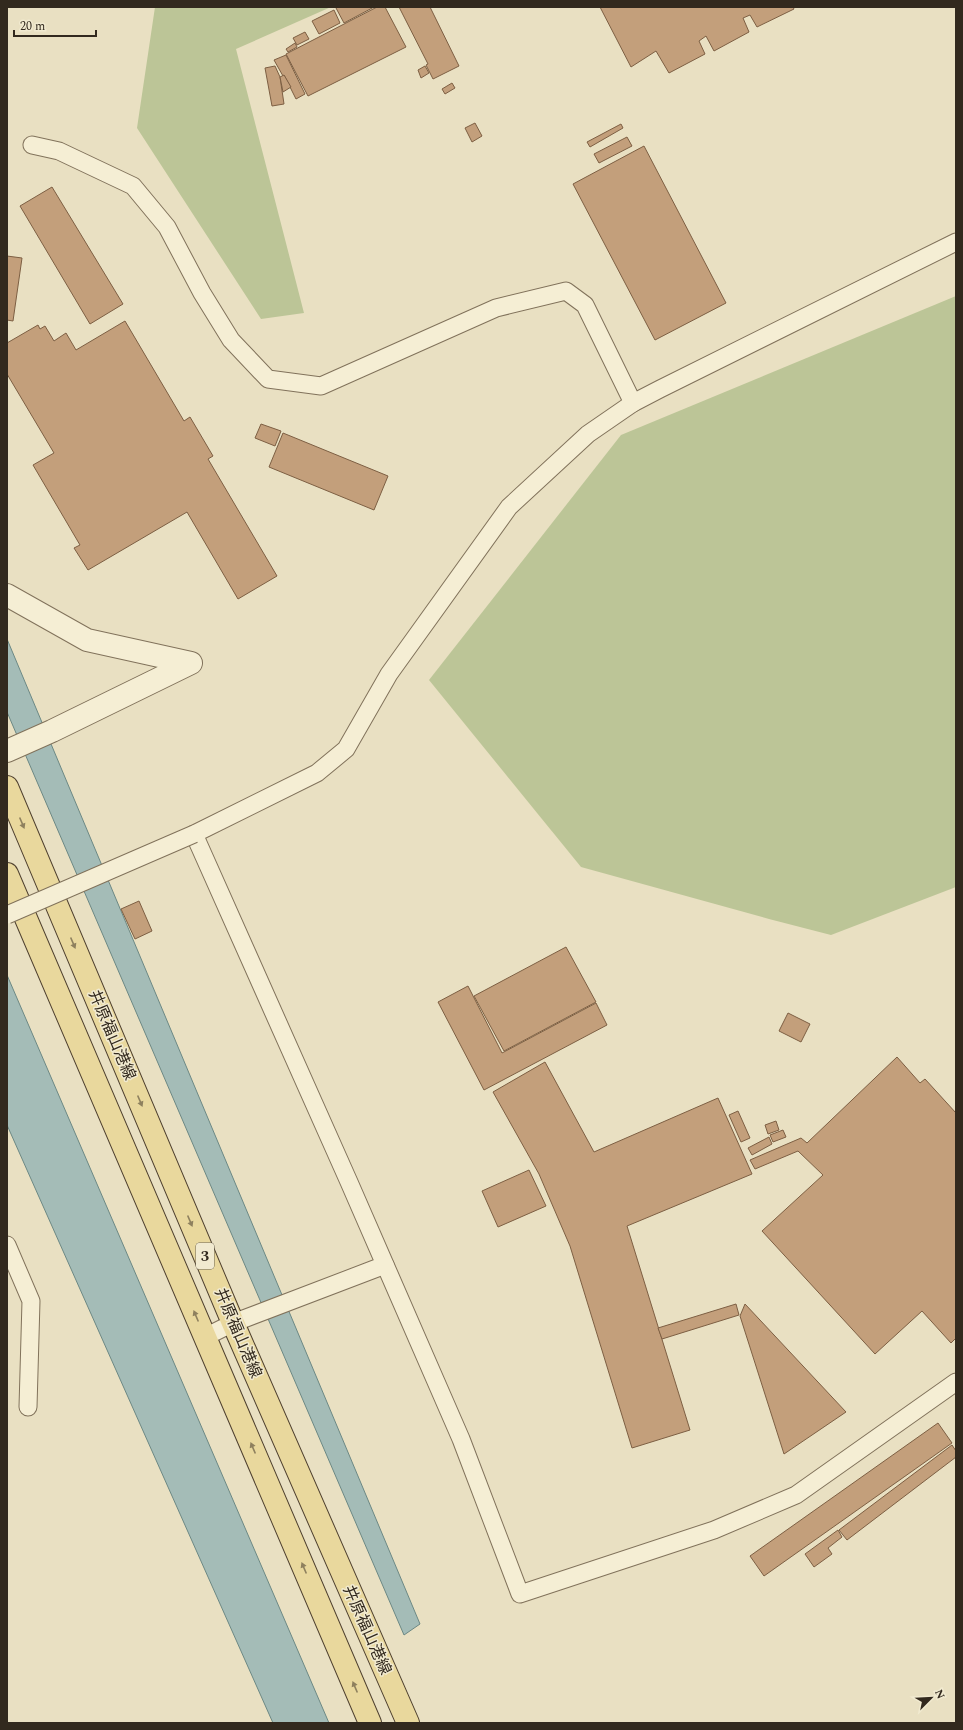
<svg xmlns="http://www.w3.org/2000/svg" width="963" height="1730" font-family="Spectral,'Noto Sans JP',serif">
<rect width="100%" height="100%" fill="#e9e0c2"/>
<g fill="#bcc597">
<polygon points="155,7 331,7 236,49 304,313 261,319 137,128"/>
<polygon points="956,296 956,887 831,935 769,919 581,867 429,680 621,435"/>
</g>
<g fill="#a4bcb7" stroke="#6c8884">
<polygon points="7,639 420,1624 404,1635 7,712"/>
<polygon points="7,975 329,1723 273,1723 7,1125"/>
</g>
<g fill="#c39f7b" stroke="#7d5f43">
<polygon points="339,7 374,7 344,23 336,8"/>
<polygon points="377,7 385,7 406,47 308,96 286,54"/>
<polygon points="399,7 430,7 459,66 433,79 426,65 428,64"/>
<polygon points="600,7 793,7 794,9 757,27 750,15 743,18 749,32 714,51 706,36 699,41 705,54 669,73 656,51 631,67"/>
<polygon points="334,10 340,23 319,34 312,21"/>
<polygon points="305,32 309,39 297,45 293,38"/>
<polygon points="295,43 297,47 288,52 286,49"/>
<polygon points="286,55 305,94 296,99 284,75 283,76 274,60"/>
<polygon points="275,66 280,77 284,104 272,106 265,68"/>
<polygon points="425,66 429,73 421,78 418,70"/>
<polygon points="284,75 291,87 283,92 280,77"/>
<polygon points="452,83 455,88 445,94 442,89"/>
<polygon points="475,123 482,136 472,142 465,128"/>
<polygon points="621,124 623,128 590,147 587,142"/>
<polygon points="627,137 632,146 599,163 594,154"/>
<polygon points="644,146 726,303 655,340 573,184"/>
<polygon points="52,187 123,304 90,324 20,206"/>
<polygon points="7,256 22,258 13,321 7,320"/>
<polygon points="125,321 184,421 190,417 213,456 208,459 277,576 238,599 187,512 88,570 74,548 80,545 33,465 54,453 7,374 7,343 38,325 40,329 45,326 54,341 66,333 76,350"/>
<polygon points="261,424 281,431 275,446 255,438"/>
<polygon points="283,433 388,476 374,510 269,467"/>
<polygon points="139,901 152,931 135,939 121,909"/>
<polygon points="566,947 596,1002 504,1051 474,996"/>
<polygon points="468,986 502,1053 596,1003 607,1025 484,1090 438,1002"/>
<polygon points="788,1013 810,1024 801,1042 779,1031"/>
<polygon points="897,1057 920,1083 925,1079 956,1113 956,1338 951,1343 922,1311 875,1354 762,1231 823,1175 798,1151 755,1169 750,1160 801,1138 807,1143"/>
<polygon points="545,1062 594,1152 718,1098 752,1174 627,1226 690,1430 632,1448 570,1246 539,1174 493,1092"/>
<polygon points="738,1111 750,1138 741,1142 729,1115"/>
<polygon points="776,1121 779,1130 768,1134 765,1125"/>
<polygon points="783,1130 786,1137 773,1142 770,1135"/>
<polygon points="769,1137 772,1144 752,1155 748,1148"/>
<polygon points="529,1170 546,1206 498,1227 482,1191"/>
<polygon points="736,1304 739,1315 662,1339 658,1328"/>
<polygon points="745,1304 846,1412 784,1454 740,1316"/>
<polygon points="938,1423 952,1443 764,1576 750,1556"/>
<polygon points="952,1445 956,1451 956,1457 847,1540 839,1530"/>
<polygon points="838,1530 842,1537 828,1548 832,1554 814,1567 805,1554"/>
</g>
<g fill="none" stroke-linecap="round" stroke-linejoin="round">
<g stroke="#81725b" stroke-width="19">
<g id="service">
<polyline points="32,145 59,151 133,186 167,227 202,293 231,340 268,379 321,386 496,308 566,291 585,305 633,403"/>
<polyline points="956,242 660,389 633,403 588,434 509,507 389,674 346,749 317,773 194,834 349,1182 461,1439 520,1594 714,1530 796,1495 956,1382"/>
<polyline points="7,1245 31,1301 28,1407"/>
<polyline points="205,1337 233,1323 385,1265"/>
</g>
</g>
<g stroke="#81725b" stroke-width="24">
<polyline id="minor" points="7,595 87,640 191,663 52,731 7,751"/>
</g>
<g stroke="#4f402f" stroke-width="24">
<g id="primary">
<polyline points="7,787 233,1323 408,1723"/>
<polyline points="7,874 370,1723"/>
</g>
</g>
<use href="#service" stroke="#f5eed4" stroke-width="17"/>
<use href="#minor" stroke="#f5eed4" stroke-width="22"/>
<use href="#primary" stroke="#e9d89d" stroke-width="22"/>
<g stroke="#81725b" stroke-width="19" stroke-linecap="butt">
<polyline id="service-bridge" points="7,915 194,834"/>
</g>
<use href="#service-bridge" stroke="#f5eed4" stroke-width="17"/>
</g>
<defs><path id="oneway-solid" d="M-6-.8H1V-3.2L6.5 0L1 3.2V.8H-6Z"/></defs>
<g fill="#8e805e">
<use href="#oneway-solid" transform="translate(22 823) rotate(67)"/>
<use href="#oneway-solid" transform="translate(73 943) rotate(67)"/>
<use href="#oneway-solid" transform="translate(140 1101) rotate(67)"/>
<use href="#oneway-solid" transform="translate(190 1221) rotate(67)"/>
<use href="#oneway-solid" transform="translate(196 1316) rotate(-113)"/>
<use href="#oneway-solid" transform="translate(253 1448) rotate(-113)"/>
<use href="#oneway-solid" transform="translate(304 1568) rotate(-113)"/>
<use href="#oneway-solid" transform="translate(355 1687) rotate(-113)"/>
</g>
<g text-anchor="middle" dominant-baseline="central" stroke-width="3" stroke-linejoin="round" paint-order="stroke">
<rect fill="#f1ead0" stroke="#6b6353" stroke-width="1" x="196" y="1243" width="18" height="26" rx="3"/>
<g font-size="15" font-weight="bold" fill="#32291e">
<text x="205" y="1256">3</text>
</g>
<g font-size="16" fill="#32291e" stroke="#f1ead0">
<text transform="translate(112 1035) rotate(67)">井原福山港線</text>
<text transform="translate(238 1333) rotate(67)">井原福山港線</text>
<text transform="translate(367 1630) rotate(66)">井原福山港線</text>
</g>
</g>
<rect width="963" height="1730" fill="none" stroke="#32291e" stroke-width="16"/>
<g transform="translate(931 1698) rotate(66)" stroke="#f1ead0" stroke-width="3" paint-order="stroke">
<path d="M0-3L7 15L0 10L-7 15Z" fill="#32291e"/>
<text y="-6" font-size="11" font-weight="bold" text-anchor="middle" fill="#32291e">N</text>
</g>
<path d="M14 30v6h82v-6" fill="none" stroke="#32291e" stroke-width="2"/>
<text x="20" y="30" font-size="12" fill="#32291e" stroke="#f1ead0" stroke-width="3" paint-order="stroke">20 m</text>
</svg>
